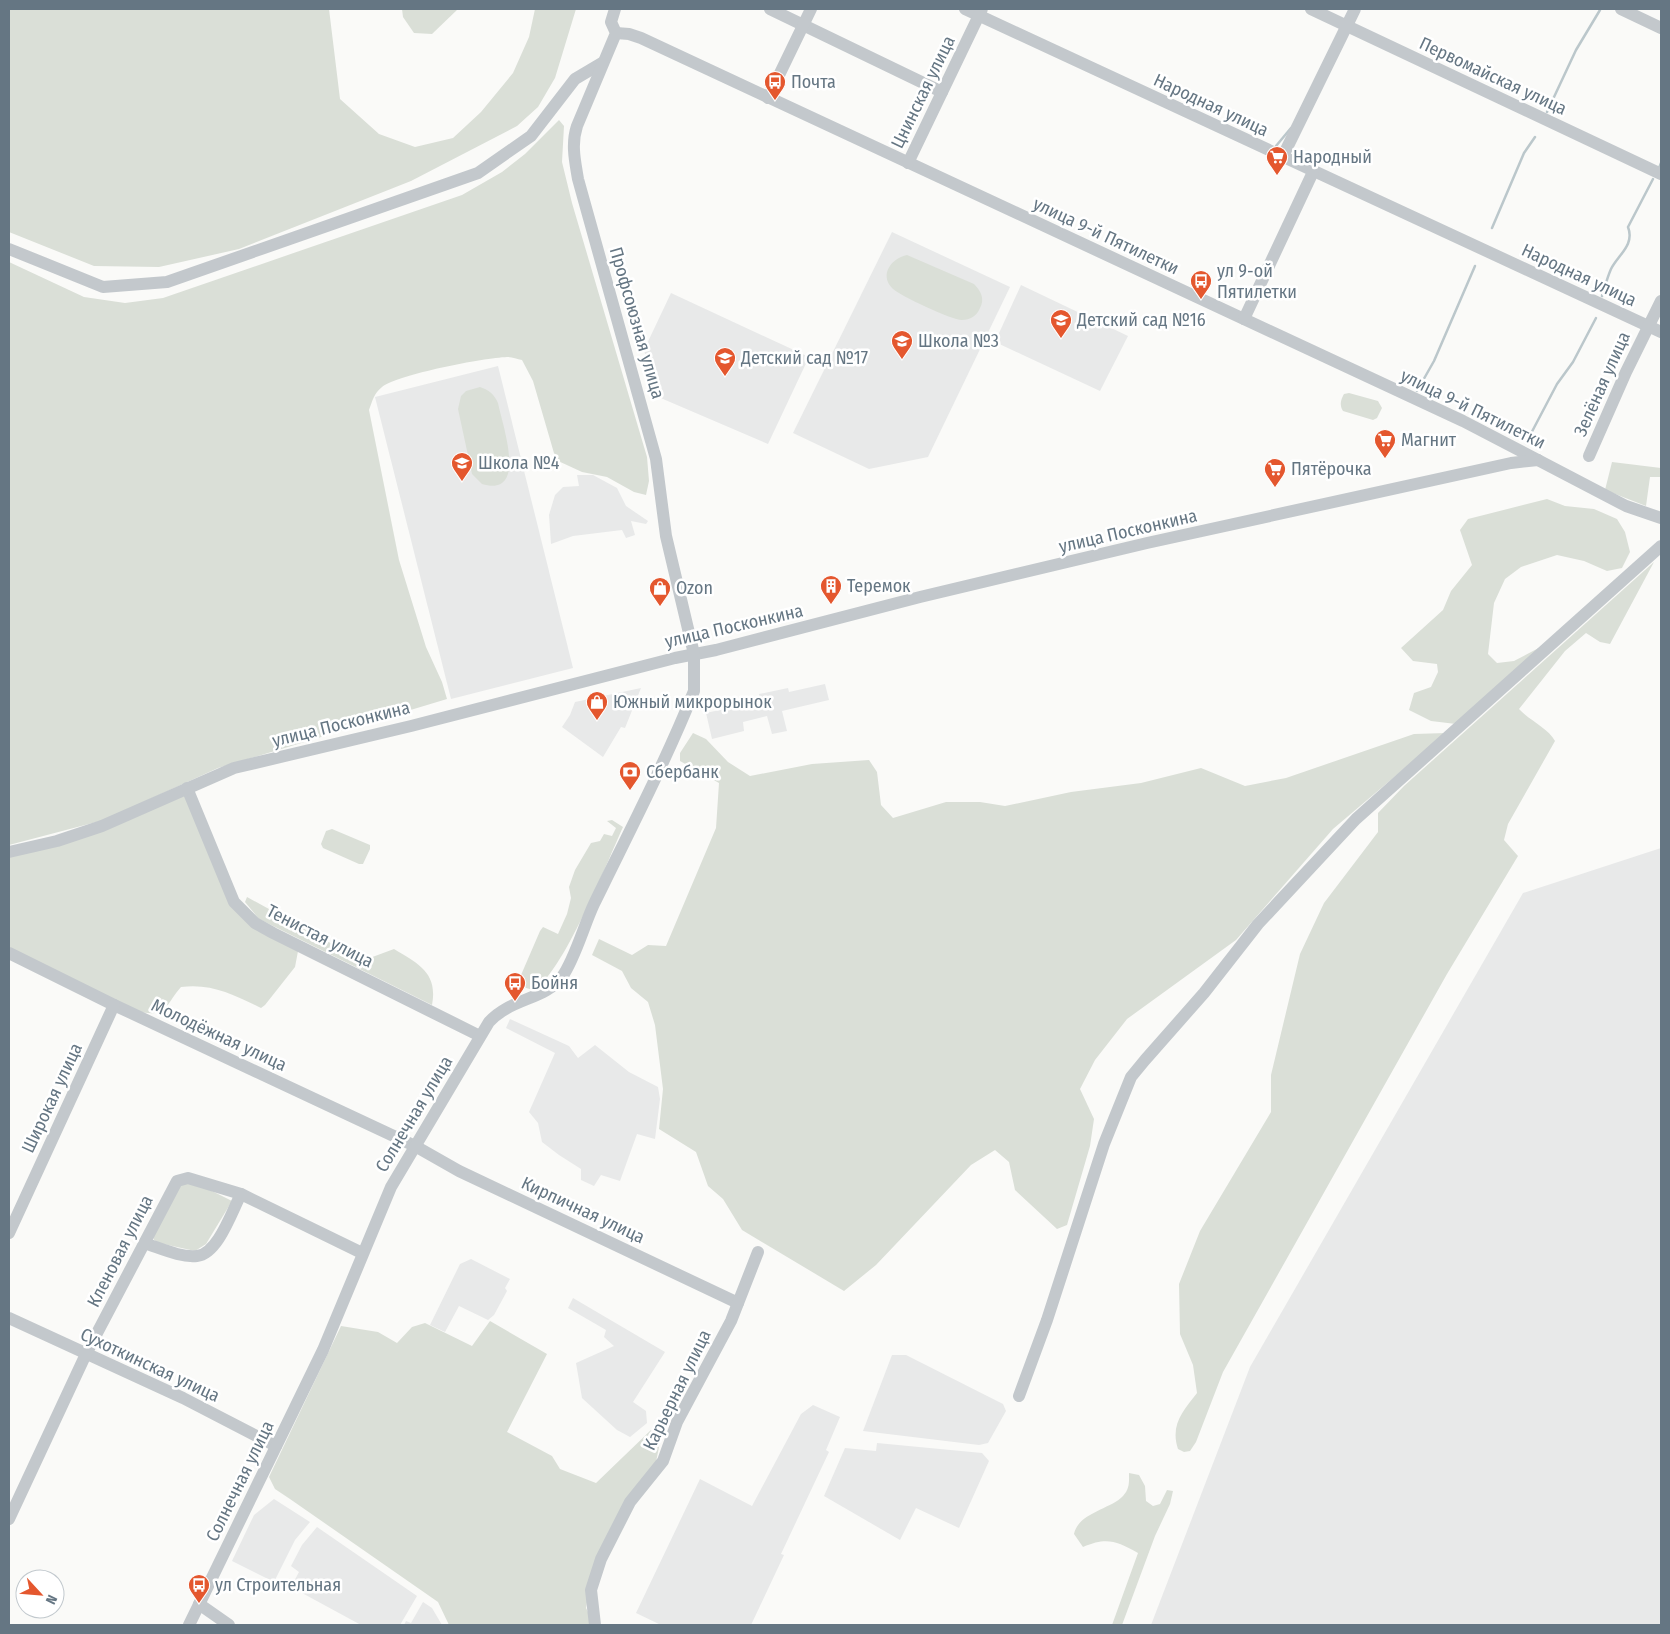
<svg xmlns="http://www.w3.org/2000/svg" width="1670" height="1634" font-family="'Fira Sans Condensed',sans-serif">
<rect width="100%" height="100%" fill="#fafaf8"/>
<g fill="#e8e9e9">
<polygon points="892,232 1010,287 928,457 869,469 793,433"/>
<polygon points="1021,285 1128,336 1100,391 995,342"/>
<polygon points="671,293 809,357 768,444 656,396 644,350"/>
<polygon points="498,366 573,668 451,699 375,397"/>
<polygon points="577,475 593,475 617,488 626,506 648,521 646,524 631,521 635,535 626,538 622,530 573,536 551,544 549,515 555,495 563,487 579,486"/>
<polygon points="825,684 829,700 782,711 787,731 772,734 767,716 743,722 744,731 712,739 706,713 760,701 759,694 788,688 789,692"/>
<polygon points="641,688 625,728 621,727 603,757 562,727 570,715 575,702"/>
<polygon points="1661,848 1661,1625 1151,1625 1250,1367 1523,893"/>
<polygon points="510,1019 569,1046 578,1058 595,1045 629,1072 658,1087 660,1099 655,1139 637,1134 620,1181 601,1175 594,1186 581,1180 581,1169 559,1155 542,1142 538,1123 529,1112 555,1053 506,1028"/>
<polygon points="471,1259 510,1279 505,1288 507,1291 494,1315 488,1320 459,1306 445,1332 430,1325 460,1264"/>
<polygon points="573,1298 665,1352 633,1402 646,1411 647,1423 630,1437 617,1430 582,1398 576,1363 614,1346 604,1337 606,1330 568,1308"/>
<polygon points="892,1355 906,1355 1003,1404 1006,1411 988,1443 979,1445 863,1431"/>
<polygon points="813,1405 840,1417 826,1450 829,1452 781,1554 784,1555 751,1625 661,1625 636,1613 700,1479 752,1506 801,1414"/>
<polygon points="877,1443 982,1453 989,1461 959,1528 916,1508 900,1540 824,1496 845,1448 876,1451"/>
<polygon points="274,1499 310,1522 295,1540 274,1582 232,1561 254,1515"/>
<polygon points="317,1527 417,1596 400,1625 361,1625 291,1587 299,1572 291,1566 302,1545"/>
<polygon points="423,1602 432,1608 442,1625 404,1625 406,1621 411,1623"/>
</g>
<g fill="#dadfd7">
<polygon points="9,9 329,9 340,99 379,134 415,147 453,138 481,112 513,73 529,37 535,9 576,9 555,78 538,107 517,126 411,181 239,249 159,267 94,266 9,232"/>
<polygon points="402,9 458,9 432,34 414,33 403,17"/>
<path d="M559 120 564 126 562 162 572 203 647 457 649 481 646 495 634 492 607 477 582 472 556 460 533 381 522 360C517 359 512 357 507 357 484 358 399 374 382 387 374 393 372 402 369 410L399 560 426 647 442 682 447 699 218 768 104 820 9 845V262L84 297 125 303 163 298 462 195 502 172 525 154Z"/>
<path d="M907 255 974 284C981 291 985 299 980 308 977 316 970 320 962 320 952 320 900 296 892 288 879 274 892 258 907 255Z"/>
<path d="M480 387C489 390 494 394 498 403 502 424 529 498 482 484L472 474 458 409 461 396 466 391Z"/>
<path d="M1349 393 1378 401 1382 408 1377 418 1373 420 1343 411C1339 405 1341 399 1344 394Z"/>
<polygon points="1612,462 1661,468 1661,477 1650,477 1646,506 1605,490"/>
<polygon points="1547,499 1565,506 1594,509 1617,519 1625,532 1630,552 1622,568 1607,571 1584,561 1557,555 1521,567 1505,579 1494,603 1488,654 1497,663 1514,661 1548,643 1456,724 1431,721 1409,710 1414,693 1431,687 1438,672 1437,664 1413,661 1401,648 1443,610 1451,591 1472,565 1460,530 1468,519"/>
<path d="M1654 562 1610 644 1600 642 1586 633 1565 651 1519 709C1530 721 1548 728 1555 741L1508 824 1504 840 1518 856 1447 974 1223 1372 1196 1442 1190 1451 1184 1452 1178 1449C1170 1425 1183 1411 1197 1393L1193 1365 1180 1334 1179 1284 1200 1231 1271 1112V1075L1300 954 1324 903 1378 832V813L1404 786Z"/>
<polygon points="693,733 706,739 728,762 750,776 812,764 869,760 877,772 881,805 893,818 946,802 980,802 1005,806 1071,792 1141,783 1201,768 1245,786 1286,778 1414,734 1446,733 1333,829 1236,940 1127,1019 1095,1060 1080,1089 1094,1119 1090,1146 1067,1225 1057,1229 1015,1190 1009,1162 995,1150 971,1165 876,1265 844,1291 742,1230 723,1199 708,1186 696,1152 659,1129 663,1089 655,1025 648,1002 631,988 622,971 592,955 599,939 632,955 648,945 666,946 716,828 719,783 680,761 680,753"/>
<path d="M189 792 234 902 299 946 295 967 265 1005 261 1008C234 995 212 983 181 987 163 1008 168 1018 136 1011L9 948V856Z"/>
<path d="M612 820 623 827C608 860 562 976 533 990L523 987 518 982 540 931 543 927 558 934 567 914 571 898 569 887 575 870 591 843 600 841 604 834 612 836 616 828 607 821Z"/>
<polygon points="332,829 370,845 370,849 363,864 359,864 323,848 321,844 326,831"/>
<path d="M247 897 345 951 367 959 394 949C419 964 438 973 432 1005L259 919 245 902Z"/>
<polygon points="194,1182 232,1201 206,1244 195,1251 159,1243 154,1240 152,1234 179,1184"/>
<polygon points="490,1321 547,1354 507,1432 552,1456 560,1469 596,1483 651,1430 661,1437 656,1462 590,1585 586,1608 593,1622 592,1625 449,1625 438,1602 290,1499 275,1489 269,1477 341,1326 378,1332 397,1343 412,1327 425,1323 472,1346"/>
<path d="M1129 1473 1139 1475 1145 1486 1146 1501 1153 1506 1160 1504 1167 1490 1173 1491 1170 1504 1155 1536 1122 1625H1112L1138 1553C1116 1541 1107 1537 1083 1547L1074 1534C1078 1513 1111 1509 1123 1496 1130 1489 1129 1481 1129 1473Z"/>
</g>
<g fill="none" stroke-linecap="round" stroke-linejoin="round">
<g stroke="#bbc7cb" stroke-width="2.5">
<polyline points="1547,112 1576,50 1600,10"/>
<polyline points="1276,146 1291,128"/>
<polyline points="1659,168 1661,163"/>
<polyline points="1492,228 1524,153 1535,137"/>
<path d="M1602 296C1605 287 1607 278 1611 269 1618 255 1635 245 1628 227L1653 179"/>
<polyline points="1417,391 1434,361 1475,266"/>
<polyline points="1526,443 1557,384 1573,362 1596,318"/>
</g>
<g stroke="#c3c8cc" stroke-width="12">
<polyline points="770,9 942,92"/>
<polyline points="965,9 1661,332"/>
<polyline points="1311,9 1661,174"/>
<polyline points="1621,9 1661,28"/>
<polyline points="616,33 629,34 641,38 1463,421 1626,506 1661,518"/>
<polyline points="768,98 811,9"/>
<polyline points="1282,158 1355,9"/>
<polyline points="908,163 982,9"/>
<polyline points="9,249 103,287 167,282 478,173 531,136 575,79 602,63"/>
<polyline points="1244,319 1313,172"/>
<polyline points="1589,456 1626,372 1661,301"/>
<polyline points="187,788 234,902 255,923 273,933 480,1036"/>
<polyline points="9,852 57,841 102,826 234,768 411,726 675,658 716,650 920,597 1147,543 1511,463 1538,460"/>
<polyline points="9,953 114,1005 415,1146 459,1171 738,1303"/>
<polyline points="9,1233 114,1005"/>
<path d="M144 1243C160 1248 181 1258 197 1256 218 1254 232 1211 241 1194"/>
<polyline points="9,1318 183,1398 276,1446"/>
<polyline points="1019,1396 1047,1320 1104,1144 1131,1077 1145,1060 1204,993 1258,924 1356,819 1661,546"/>
<polyline points="9,1519 86,1354 177,1181 188,1178 241,1194 362,1253"/>
<polyline points="199,1604 229,1625"/>
<path d="M189 1625 323 1350 391 1187 489 1022C511 998 544 1000 562 977 575 959 584 925 594 904 628 834 665 763 694 691V654L666 536 656 459 578 179C575 161 571 144 577 126L616 33 611 22 615 9"/>
<polyline points="595,1625 591,1590 601,1559 630,1502 663,1461 677,1422 731,1321 758,1252"/>
</g>
</g>
<defs>
<g id="bus-pin" transform="scale(1.125)"><path d="M0 17L-7.5 6A9.5 9.5 0 1 1 7.5 6Z" fill="#e4572e" stroke="#fff"/><path d="M-5-6H5V4H4V6H2V4H-2V6H-4V4H-5ZM-3.5-4V0h7V-4ZM-3.5 1.2v1.5H-2V1.2ZM2 1.2v1.5H3.5V1.2Z" fill="#fff"/></g>
<g id="supermarket-pin" transform="scale(1.125)"><path d="M0 17L-7.5 6A9.5 9.5 0 1 1 7.5 6Z" fill="#e4572e" stroke="#fff"/><path d="M-6-5.5h2.5l.6 2H6L4.5 2H-2.5L-4.4-4H-6ZM-1.5 3.2a1.3 1.3 0 1 0 .1 0ZM3 3.2a1.3 1.3 0 1 0 .1 0Z" fill="#fff"/></g>
<g id="school-pin" transform="scale(1.125)"><path d="M0 17L-7.5 6A9.5 9.5 0 1 1 7.5 6Z" fill="#e4572e" stroke="#fff"/><path d="M0-5L7-2L0 1L-7-2ZM-4 1L0 2.5L4 1V4Q0 6-4 4Z" fill="#fff"/></g>
<g id="building-pin" transform="scale(1.125)"><path d="M0 17L-7.5 6A9.5 9.5 0 1 1 7.5 6Z" fill="#e4572e" stroke="#fff"/><path d="M-4-6H4V6H1V3H-1V6H-4ZM-2.5-4.3h1.7v1.8h-1.7ZM.8-4.3h1.7v1.8H.8ZM-2.5-1h1.7V.8h-1.7ZM.8-1h1.7V.8H.8Z" fill="#fff"/></g>
<g id="shop-pin" transform="scale(1.125)"><path d="M0 17L-7.5 6A9.5 9.5 0 1 1 7.5 6Z" fill="#e4572e" stroke="#fff"/><path d="M-5-2.5h2.3a2.7 3.5 0 0 1 5.4 0H5L5.5 6h-11ZM-1.5-2.5h3a1.5 2.3 0 0 0-3 0Z" fill="#fff"/></g>
<g id="bank-pin" transform="scale(1.125)"><path d="M0 17L-7.5 6A9.5 9.5 0 1 1 7.5 6Z" fill="#e4572e" stroke="#fff"/><path d="M-6-4H6V4H-6ZM0-2.3a2.3 2.3 0 1 0 0 4.6a2.3 2.3 0 1 0 0-4.6Z" fill="#fff"/></g>
</defs>
<g fill-rule="evenodd">
<use href="#bus-pin" x="775" y="82"/>
<use href="#supermarket-pin" x="1277" y="157"/>
<use href="#bus-pin" x="1201" y="281"/>
<use href="#school-pin" x="1061" y="320"/>
<use href="#school-pin" x="902" y="341"/>
<use href="#school-pin" x="725" y="358"/>
<use href="#supermarket-pin" x="1385" y="440"/>
<use href="#school-pin" x="462" y="463"/>
<use href="#supermarket-pin" x="1275" y="469"/>
<use href="#building-pin" x="831" y="586"/>
<use href="#shop-pin" x="660" y="588"/>
<use href="#shop-pin" x="597" y="702"/>
<use href="#bank-pin" x="630" y="772"/>
<use href="#bus-pin" x="515" y="983"/>
<use href="#bus-pin" x="199" y="1585"/>
</g>
<g text-anchor="middle" dominant-baseline="central" stroke-width="5" stroke-linejoin="round" paint-order="stroke">
<g font-size="18" fill="#657683" stroke="#fff">
<text transform="translate(1493 76) rotate(25)">Первомайская улица</text>
<text transform="translate(923 92) rotate(-64)">Цнинская улица</text>
<text transform="translate(1211 105) rotate(25)">Народная улица</text>
<text transform="translate(1106 236) rotate(25)">улица 9-й Пятилетки</text>
<text transform="translate(1579 275) rotate(25)">Народная улица</text>
<text transform="translate(637 323) rotate(74)">Профсоюзная улица</text>
<text transform="translate(1602 384) rotate(-66)">Зелёная улица</text>
<text transform="translate(1473 409) rotate(26)">улица 9-й Пятилетки</text>
<text transform="translate(1128 531) rotate(-13)">улица Посконкина</text>
<text transform="translate(734 626) rotate(-13)">улица Посконкина</text>
<text transform="translate(341 724) rotate(-14)">улица Посконкина</text>
<text transform="translate(320 936) rotate(27)">Тенистая улица</text>
<text transform="translate(219 1035) rotate(25)">Молодёжная улица</text>
<text transform="translate(52 1098) rotate(-65)">Широкая улица</text>
<text transform="translate(414 1114) rotate(-59)">Солнечная улица</text>
<text transform="translate(583 1210) rotate(25)">Кирпичная улица</text>
<text transform="translate(120 1251) rotate(-63)">Кленовая улица</text>
<text transform="translate(150 1365) rotate(25)">Сухоткинская улица</text>
<text transform="translate(677 1390) rotate(-64)">Карьерная улица</text>
<text transform="translate(240 1481) rotate(-64)">Солнечная улица</text>
</g>
<g font-size="18" fill="#657683" stroke="#fff" text-anchor="start">
<text x="791" y="82">Почта</text>
<text x="1293" y="157">Народный</text>
<text x="1217" y="271">ул 9-ой<tspan x="1217" dy="21">Пятилетки</tspan></text>
<text x="1077" y="320">Детский сад №16</text>
<text x="918" y="341">Школа №3</text>
<text x="741" y="358">Детский сад №17</text>
<text x="1401" y="440">Магнит</text>
<text x="478" y="463">Школа №4</text>
<text x="1291" y="469">Пятёрочка</text>
<text x="847" y="586">Теремок</text>
<text x="676" y="588">Ozon</text>
<text x="613" y="702">Южный микрорынок</text>
<text x="646" y="772">Сбербанк</text>
<text x="531" y="983">Бойня</text>
<text x="215" y="1585">ул Строительная</text>
</g>
</g>
<rect width="1670" height="1634" fill="none" stroke="#657683" stroke-width="20"/>
<g transform="translate(40 1594) rotate(116)"><circle r="24" fill="#ffffff" stroke="#c1c8cd"/>
<path d="M0-4L9 19L0 12L-9 19Z" fill="#e4572e"/>
<text y="-8" font-size="14" font-weight="bold" text-anchor="middle" fill="#657683">N</text>
</g>
</svg>
